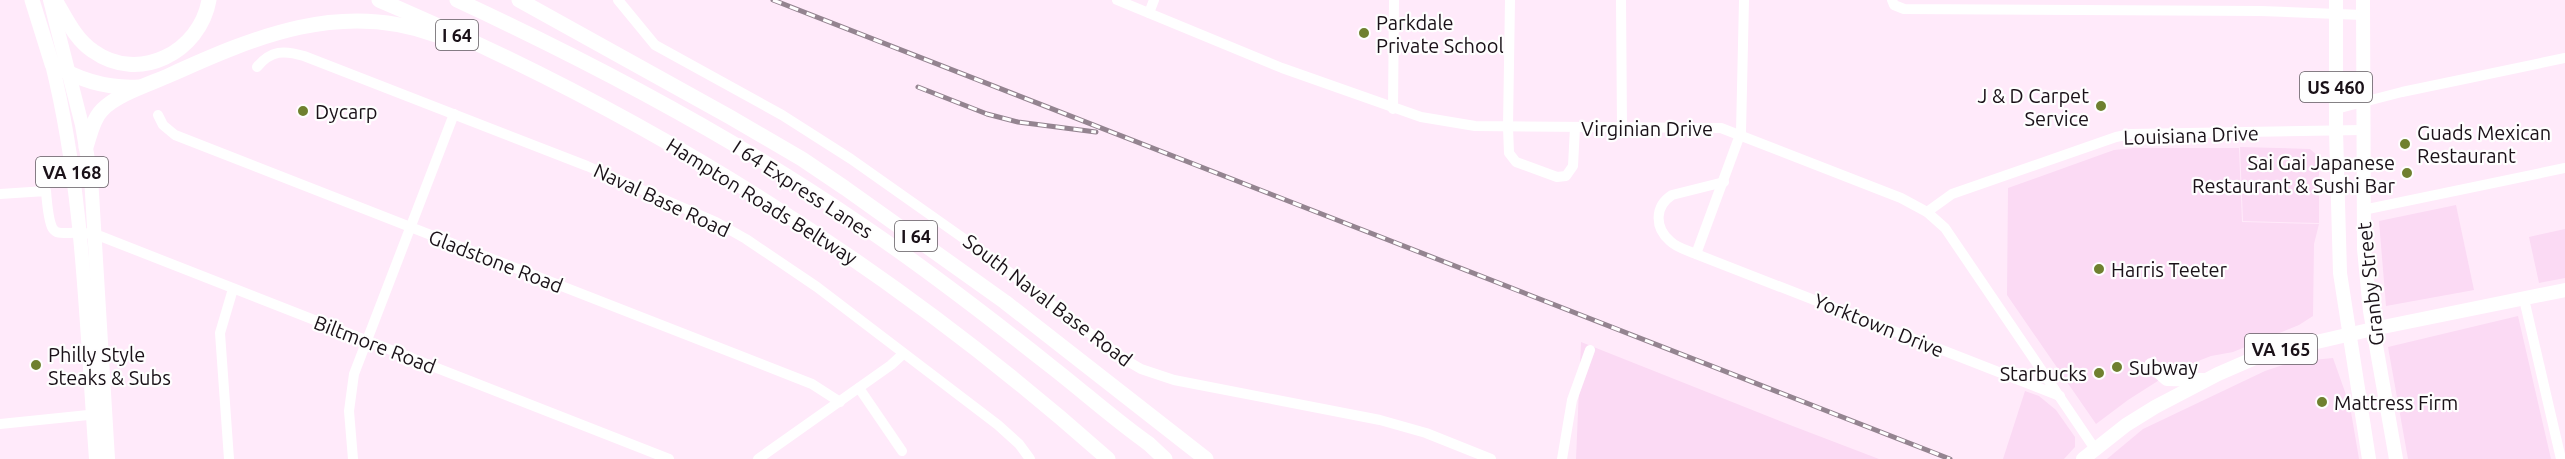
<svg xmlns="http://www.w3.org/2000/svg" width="2565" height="459" font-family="Ubuntu,sans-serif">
<rect width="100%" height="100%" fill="#ffeafa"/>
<g fill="#fbdaf4">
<polygon points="2240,147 2310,149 2319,157 2319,223 2243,221"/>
<polygon points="2134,148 2239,148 2242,222 2319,224 2314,244 2313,316 2299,325 2233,352 2211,356 2175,370 2128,400 2096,424 2007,295 2008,188 2114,150"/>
<polygon points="2456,205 2474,290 2386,306 2379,221"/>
<polygon points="2565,229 2565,278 2539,283 2529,237"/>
<polygon points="2518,316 2551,459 2408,459 2388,347"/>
<polygon points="1581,342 1790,425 1879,459 1576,459"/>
<polygon points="2333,358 2350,406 2359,459 2107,459 2143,429 2265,371 2292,362"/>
<polygon points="2025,391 2039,396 2056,410 2075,437 2075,447 2064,459 2003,459"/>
</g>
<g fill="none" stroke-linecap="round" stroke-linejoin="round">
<g stroke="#fff" stroke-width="10">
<polyline points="618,0 655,45 782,115 851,159 980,250 1124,359 1141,369 1174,380 1380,420 1426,433 1491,459"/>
<polyline points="1117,0 1282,68 1421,117 1475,126 1721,128 1901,198 1927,212 1945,228 2095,449"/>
<polyline points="1510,0 1508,127 1509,153 1516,162 1557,177 1566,176 1573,166 1575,127"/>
<polyline points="1621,0 1622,128"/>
<polyline points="1892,0 1894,5 1904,9 2261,11 2363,15"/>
<polyline points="1149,13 1154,0"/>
<path d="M257 67C271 50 284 50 304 56L587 166 716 222 746 239 817 287 998 425 1019 444 1030 459"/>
<polyline points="1393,109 1394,0"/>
<polyline points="2336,109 2402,92 2565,58"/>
<polyline points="158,115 163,125 175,135 812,384 840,402"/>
<path d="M1724 182 1672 195C1655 206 1654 227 1670 241 1677 248 1687 250 1696 254L2060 396"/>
<path d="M0 194 46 191C51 254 56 224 100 236L669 459"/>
<polyline points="2363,210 2565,168"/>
<polyline points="1927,212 1952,194 2116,137 2131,134 2362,130"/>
<polyline points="1696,254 1741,132 1744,0"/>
<polyline points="2524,299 2561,459"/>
<polyline points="859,388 902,451"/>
<polyline points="0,424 98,414"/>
<polyline points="229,459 220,333 233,289"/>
<polyline points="353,459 349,411 354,374 454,114"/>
<polyline points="758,459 891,365 903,354"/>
<polyline points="1562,459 1572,400 1590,350"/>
</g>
<g stroke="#fff" stroke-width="14">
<polyline points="50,0 82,125 91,177 108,459"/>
<polyline points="2336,0 2336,131 2340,273 2369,459"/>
<polyline points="2363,0 2364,249 2370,311 2396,459"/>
<path d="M52 64C84 193 86 327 96 459"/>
<polyline points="2151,365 2167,379 2203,380"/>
<polyline points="2083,459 2126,425 2155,407 2218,374 2264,354 2373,329 2565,290"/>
</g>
<g stroke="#fff" stroke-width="15">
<path d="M32 0 52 64C79 80 107 89 139 87"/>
<path d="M55 0C66 18 75 39 93 51 139 84 200 52 209 0"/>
<path d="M379 0C647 113 891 266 1108 459"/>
<path d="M457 0C597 65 733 137 860 224 927 269 990 318 1053 368 1085 393 1115 420 1149 444L1165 459"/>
<polyline points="519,0 730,117 802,159 845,188 1005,302 1206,459"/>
<path d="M86 147C90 135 93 119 102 110 117 94 150 84 170 75 256 36 342 0 436 35"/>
</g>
<g stroke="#948490" stroke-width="5">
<g id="rail">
<polyline points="773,0 1950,459"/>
<polyline points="918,87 987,114 1018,122 1096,132"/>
</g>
</g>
<use href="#rail" stroke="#fefefe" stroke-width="3" stroke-dasharray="9" stroke-linecap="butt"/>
</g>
<g fill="#6f802f" stroke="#fefefe" stroke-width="2">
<circle cx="1364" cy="33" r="6"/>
<circle cx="2101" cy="106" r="6"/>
<circle cx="303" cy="111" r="6"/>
<circle cx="2405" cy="144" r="6"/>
<circle cx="2407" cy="173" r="6"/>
<circle cx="2099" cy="269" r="6"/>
<circle cx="36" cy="365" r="6"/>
<circle cx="2117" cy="367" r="6"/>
<circle cx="2099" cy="373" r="6"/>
<circle cx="2322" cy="402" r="6"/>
</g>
<g text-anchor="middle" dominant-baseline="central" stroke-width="4.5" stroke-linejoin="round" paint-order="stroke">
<g fill="#fefefe" stroke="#5e585d" stroke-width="1.5">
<rect x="436" y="20" width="42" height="30" rx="4.5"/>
<rect x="2300" y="72" width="72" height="30" rx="4.5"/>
<rect x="36" y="157" width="72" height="30" rx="4.5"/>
<rect x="895" y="221" width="42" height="30" rx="4.5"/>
<rect x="2245" y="334" width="72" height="30" rx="4.5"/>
</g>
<g font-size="18" font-weight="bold" fill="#1a1118">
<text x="457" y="35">I 64</text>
<text x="2336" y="87">US 460</text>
<text x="72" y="172">VA 168</text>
<text x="916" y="236">I 64</text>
<text x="2281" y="349">VA 165</text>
</g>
<g font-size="20" fill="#1a1118" stroke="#fefefe" text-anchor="start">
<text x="1376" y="22">Parkdale<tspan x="1376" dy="23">Private School</tspan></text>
<text x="2089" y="95" text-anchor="end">J &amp; D Carpet<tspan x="2089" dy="23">Service</tspan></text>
<text x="315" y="111">Dycarp</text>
<text x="2417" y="132">Guads Mexican<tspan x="2417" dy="23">Restaurant</tspan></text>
<text x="2395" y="162" text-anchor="end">Sai Gai Japanese<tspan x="2395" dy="23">Restaurant &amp; Sushi Bar</tspan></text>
<text x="2111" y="269">Harris Teeter</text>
<text x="48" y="354">Philly Style<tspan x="48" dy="23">Steaks &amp; Subs</tspan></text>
<text x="2129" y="367">Subway</text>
<text x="2087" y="373" text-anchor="end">Starbucks</text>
<text x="2334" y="402">Mattress Firm</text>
</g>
<g font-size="20" fill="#1a1118" stroke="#fefefe">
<text x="1647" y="128">Virginian Drive</text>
<text transform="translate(2191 135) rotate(-2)">Louisiana Drive</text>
<text transform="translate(803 189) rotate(33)">I 64 Express Lanes</text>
<text transform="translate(662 200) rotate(25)">Naval Base Road</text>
<text transform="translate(762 201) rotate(32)">Hampton Roads Beltway</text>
<text transform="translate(496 261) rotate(21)">Gladstone Road</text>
<text transform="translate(2370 284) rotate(-96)">Granby Street</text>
<text transform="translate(1048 300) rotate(37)">South Naval Base Road</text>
<text transform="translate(1879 325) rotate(22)">Yorktown Drive</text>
<text transform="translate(375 344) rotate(21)">Biltmore Road</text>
</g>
</g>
</svg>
